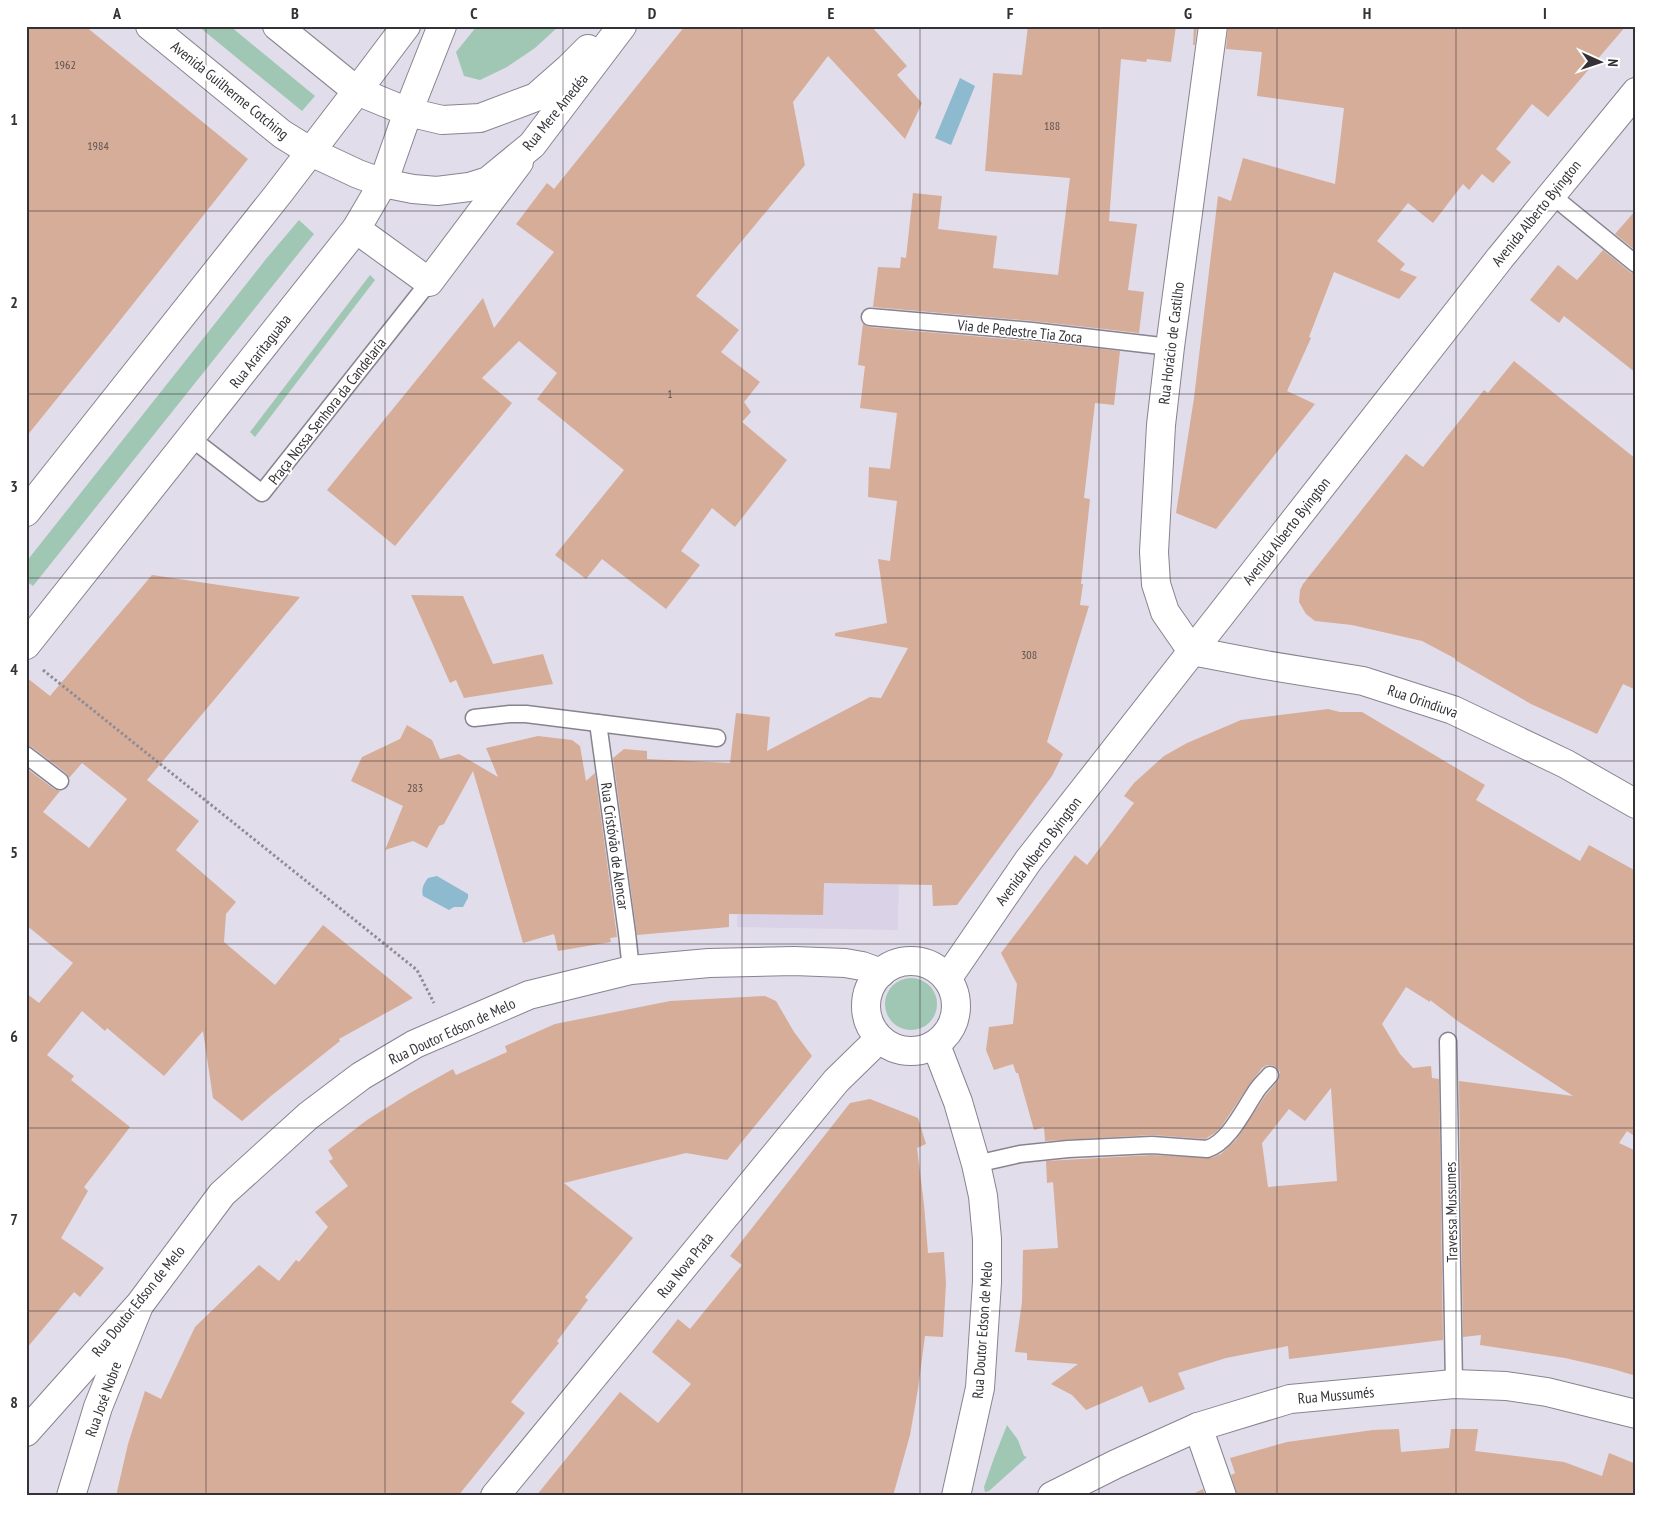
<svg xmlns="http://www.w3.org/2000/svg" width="1662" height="1522" font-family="'PT Sans Narrow',sans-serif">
<rect width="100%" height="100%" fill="#e2ddea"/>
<polygon fill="#dad2e6" points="740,780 900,811 898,930 737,927"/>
<g fill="#9fc7b4">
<polygon points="198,26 230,26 315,96 302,111"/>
<polygon points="477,26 559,26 535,48 507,67 480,80 464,76 456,52"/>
<polygon points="299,220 314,234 33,586 26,581 26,562 266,259"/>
<polygon points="370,275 375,280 255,437 250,432"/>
<circle cx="911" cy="1004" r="26"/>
<polygon points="1007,1425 1018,1440 1024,1456 1027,1457 989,1491 985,1492 984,1487 994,1458"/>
</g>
<g fill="#8ebacf">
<polygon points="960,78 975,86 951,145 935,138"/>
<path d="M437 876 468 894V898L463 907H454L449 910 423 896C421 889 424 883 428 878Z"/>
</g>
<g fill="#d6ad98" fill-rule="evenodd">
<polygon points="26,26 85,26 248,159 110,333 26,437"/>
<polygon points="685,26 871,26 907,66 897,75 922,103 905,139 828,56 793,102 805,165 696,296 739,330 721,352 760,382 744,402 751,412 742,422 787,460 735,527 712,508 681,551 700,565 666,609 602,559 586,579 555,555 624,470 537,399 557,373 519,341 482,378 512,403 395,546 327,490 483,298 494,328 554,252 516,224 547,183 554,189"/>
<polygon points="1028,26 1176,26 1171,62 1147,59 1146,62 1121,59 1109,221 1137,224 1128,290 1144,292 1139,333 1033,321 873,307 878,267 900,268 901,257 906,258 913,193 942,196 938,229 997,236 993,268 1058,275 1070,178 985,171 993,73 1022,75"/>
<polygon points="1194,26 1197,26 1195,45 1193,45"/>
<polygon points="1228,26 1626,26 1548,117 1532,104 1496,149 1511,162 1493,183 1482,174 1469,190 1463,184 1433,223 1408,203 1377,241 1405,264 1400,270 1417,277 1399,299 1334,272 1309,337 1311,338 1287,391 1315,404 1216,529 1176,513 1194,398 1218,196 1231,201 1243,158 1335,184 1344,108 1257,96 1262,52 1226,49"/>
<polygon points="1636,210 1636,251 1615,234"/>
<polygon points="1603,250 1630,272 1636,274 1636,373 1564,316 1559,323 1530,300 1558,265 1577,280"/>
<polygon points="863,323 869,327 1031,341 1120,351 1114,405 1095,403 1084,498 1090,499 1081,584 1083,584 1080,605 1089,606 1047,742 1063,754 1052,776 957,905 933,906 932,885 824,883 823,915 729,914 729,927 637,935 613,758 624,749 647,751 647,759 730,763 736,713 770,717 767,751 870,697 881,698 908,648 835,636 835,633 887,623 878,559 890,561 897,501 868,497 869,467 890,469 897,413 860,408 865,366 858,365"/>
<polygon points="1514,361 1636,459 1636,690 1623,684 1597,734 1531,704 1455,660 1456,659 1422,641 1352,625 1315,621 1306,614 1299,602 1300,590 1303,584 1406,454 1423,467 1484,390 1488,393"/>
<polygon points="152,575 300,597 147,780 199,821 176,850 236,902 226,914 224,942 275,985 323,925 413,998 339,1039 340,1041 271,1096 242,1121 213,1098 203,1031 164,1076 107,1028 105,1031 82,1011 47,1055 74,1076 71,1080 130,1127 84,1187 88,1191 61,1238 104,1268 80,1297 74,1292 26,1349 26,993 39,1003 73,963 26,925 26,768 54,789 60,791 43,812 89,848 127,799 82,763 69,778 66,773 32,747 26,745 26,677 50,696"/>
<polygon points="411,595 463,596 493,664 543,654 553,684 464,698 456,680 450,683"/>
<path d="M1328 709 1340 712H1362L1485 785 1476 800 1580 861 1589 845 1636 871V1137L1627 1131 1619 1143 1636 1151V1376L1613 1369 1565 1358 1480 1345 1481 1335 1463 1337 1459 1081 1573 1096 1459 1022 1430 1000V1002L1406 987 1382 1024 1400 1054 1413 1068 1431 1066 1432 1078 1439 1079 1443 1340 1289 1359 1288 1346 1226 1358 1178 1373 1185 1389 1149 1403 1142 1386 1086 1410 1072 1395 1051 1384 1078 1364 1027 1360V1353L1015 1352 1022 1302 1023 1250 1058 1248 1053 1182 1047 1183 1046 1161 1152 1155 1211 1158 1221 1154 1236 1140 1265 1096 1278 1081 1280 1072 1277 1068 1272 1065H1267L1262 1068 1249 1085 1221 1127 1215 1133 1205 1139 1152 1135 1045 1141 1044 1127 1034 1130 1018 1073H1016L1013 1064 994 1070 986 1050 989 1027 1013 1024 1017 984 1001 953 1075 855 1087 865 1134 803 1124 796 1134 783 1164 756 1187 743 1241 720ZM1331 1088 1337 1181 1268 1187 1262 1143 1289 1109 1305 1121Z"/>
<polygon points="407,725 432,740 440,759 459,754 498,777 486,748 538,736 572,740 580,746 586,781 595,773 617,937 610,938 611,942 558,951 554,934 523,943 473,771 444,824 439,826 427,848 413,841 385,850 403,806 351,781 362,757 400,739"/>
<polygon points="765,996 776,1001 794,1032 812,1056 727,1160 686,1153 564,1183 633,1238 585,1297 588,1300 557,1341 559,1343 511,1402 525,1413 458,1496 116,1496 128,1444 145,1391 161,1399 195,1327 259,1265 279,1281 296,1260 299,1262 328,1227 315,1212 348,1186 329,1161 333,1159 328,1150 367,1120 410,1093 453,1069 456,1075 507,1052 505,1046 555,1024 670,1001"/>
<polygon points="870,1099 918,1118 926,1144 917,1148 924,1205 928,1253 944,1252 946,1283 943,1337 925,1336 918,1389 910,1435 893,1496 536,1496 620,1392 658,1423 691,1384 652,1352 678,1319 690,1329 742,1265 730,1256 850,1103"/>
<polygon points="1399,1429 1401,1452 1449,1448 1451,1429 1478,1429 1475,1451 1564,1462 1602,1476 1609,1453 1636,1464 1636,1496 1237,1496 1231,1475 1235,1473 1230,1458 1287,1442 1373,1430"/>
<polygon points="1203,1489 1205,1496 1189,1496"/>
</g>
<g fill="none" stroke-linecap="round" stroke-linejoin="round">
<g stroke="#88838f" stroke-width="19">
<g id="service">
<polyline points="1550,194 1636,264"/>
<polyline points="870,317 1032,331 1170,347"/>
<polyline points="191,438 262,493 429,282"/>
<polyline points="474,718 510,714 526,714 717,738"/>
<polyline points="598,723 627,933 631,970"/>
<polyline points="26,755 60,781"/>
<polyline points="1448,1041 1454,1384"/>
<path d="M976 1164 1020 1154 1068 1149 1152 1145 1207 1149C1228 1143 1243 1111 1255 1093 1259 1086 1265 1081 1270 1075"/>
</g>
</g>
<g stroke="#88838f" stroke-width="30">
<g id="minor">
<polyline points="1213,26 1170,347 1161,425 1154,552 1156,584 1165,612 1192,651 1265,665 1363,681 1453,710 1566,764 1636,804"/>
<polyline points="356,229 429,282 519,162"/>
<polyline points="936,1045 958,1102 976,1164 983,1196 987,1239 987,1282 980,1388 956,1496"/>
<polyline points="1198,1427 1222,1496"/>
<polyline points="71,1496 98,1407 138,1308"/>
<polyline points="495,1496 836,1081 879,1039"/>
<polyline points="1052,1496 1116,1464 1198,1427 1290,1399 1454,1384 1506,1386 1547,1392 1636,1414"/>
</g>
</g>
<g stroke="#88838f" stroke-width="30">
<g id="tertiary">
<polyline points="357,91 406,26"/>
<polyline points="408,112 442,26"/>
<circle cx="911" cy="1006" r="45"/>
<polyline points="947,979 1028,861 1500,258 1636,92"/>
<polyline points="26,1432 140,1304 222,1194 308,1116 361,1076 415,1044 529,995 631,970 709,963 794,961 845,963 862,966 881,973"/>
</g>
</g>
<g stroke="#88838f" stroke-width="30">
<g id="secondary">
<polyline points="150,26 282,134 311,152 358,174 383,183 413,189 437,191 469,187 488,181 532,145 622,26"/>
<polyline points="277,26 357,91 408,112 442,120 480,118 536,97 569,68 588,49"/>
<polyline points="26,512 279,193 357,91"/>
<polyline points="26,645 356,229 383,183 408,112"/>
</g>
</g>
<polyline stroke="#908c95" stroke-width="3" stroke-dasharray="2.5 2.5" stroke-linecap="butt" points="43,670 417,970 434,1003"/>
<use href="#service" stroke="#fff" stroke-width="16"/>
<use href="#minor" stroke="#fff" stroke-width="28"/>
<use href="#tertiary" stroke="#fff" stroke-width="28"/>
<use href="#secondary" stroke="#fff" stroke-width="28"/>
</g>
<path fill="none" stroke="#343237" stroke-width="1" stroke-opacity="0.55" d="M206 26V1496M385 26V1496M563 26V1496M742 26V1496M920 26V1496M1099 26V1496M1277 26V1496M1456 26V1496M26 211H1636M26 394H1636M26 578H1636M26 761H1636M26 944H1636M26 1128H1636M26 1311H1636"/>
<g text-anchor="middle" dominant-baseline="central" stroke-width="4" stroke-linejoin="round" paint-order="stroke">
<g font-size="12" fill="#5c514f">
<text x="65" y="64">1962</text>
<text x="1052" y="125">188</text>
<text x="98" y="145">1984</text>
<text x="670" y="393">1</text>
<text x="1029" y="654">308</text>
<text x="415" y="787">283</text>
</g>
<g font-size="15" fill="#343237" stroke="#fff">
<text transform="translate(230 90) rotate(39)">Avenida Guilherme Cotching</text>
<text transform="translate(555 112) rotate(-51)">Rua Mere Amedéa</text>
<text transform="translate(1536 213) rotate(-51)">Avenida Alberto Byington</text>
<text transform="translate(1020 331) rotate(6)">Via de Pedestre Tia Zoca</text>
<text transform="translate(1171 343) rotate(-83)">Rua Horácio de Castilho</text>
<text transform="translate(260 351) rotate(-52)">Rua Araritaguaba</text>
<text transform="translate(327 411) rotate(-52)">Praça Nossa Senhora da Candelaría</text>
<text transform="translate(1286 531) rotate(-52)">Avenida Alberto Byington</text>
<text transform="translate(1423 701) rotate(19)">Rua Orindiuva</text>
<text transform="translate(615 846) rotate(82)">Rua Cristóvão de Alencar</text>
<text transform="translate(1038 851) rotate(-53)">Avenida Alberto Byington</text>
<text transform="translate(452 1031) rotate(-25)">Rua Doutor Edson de Melo</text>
<text transform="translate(1451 1212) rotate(-91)">Travessa Mussumes</text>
<text transform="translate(685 1265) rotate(-51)">Rua Nova Prata</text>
<text transform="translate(138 1301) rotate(-51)">Rua Doutor Edson de Melo</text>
<text transform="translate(982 1330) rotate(-86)">Rua Doutor Edson de Melo</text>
<text transform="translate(1336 1395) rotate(-5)">Rua Mussumés</text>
<text transform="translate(103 1399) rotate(-70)">Rua José Nobre</text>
</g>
</g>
<rect width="1662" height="1522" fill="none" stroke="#ffffff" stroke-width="55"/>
<g transform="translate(1600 62) rotate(93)" stroke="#ffffff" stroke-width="4" paint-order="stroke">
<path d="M0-4L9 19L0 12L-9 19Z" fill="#343237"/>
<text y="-8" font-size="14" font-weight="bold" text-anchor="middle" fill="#343237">N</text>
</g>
<rect x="28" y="28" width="1606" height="1466" fill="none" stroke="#343237" stroke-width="2"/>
<g font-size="16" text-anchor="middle" font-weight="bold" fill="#343237">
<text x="117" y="19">A</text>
<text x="295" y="19">B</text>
<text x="474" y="19">C</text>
<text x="652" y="19">D</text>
<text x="831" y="19">E</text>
<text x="1010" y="19">F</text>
<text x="1188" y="19">G</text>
<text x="1367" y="19">H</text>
<text x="1545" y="19">I</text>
<text x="14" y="125">1</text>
<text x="14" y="308">2</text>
<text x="14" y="492">3</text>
<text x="14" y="675">4</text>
<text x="14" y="858">5</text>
<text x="14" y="1042">6</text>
<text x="14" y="1225">7</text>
<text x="14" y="1408">8</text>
</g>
</svg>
